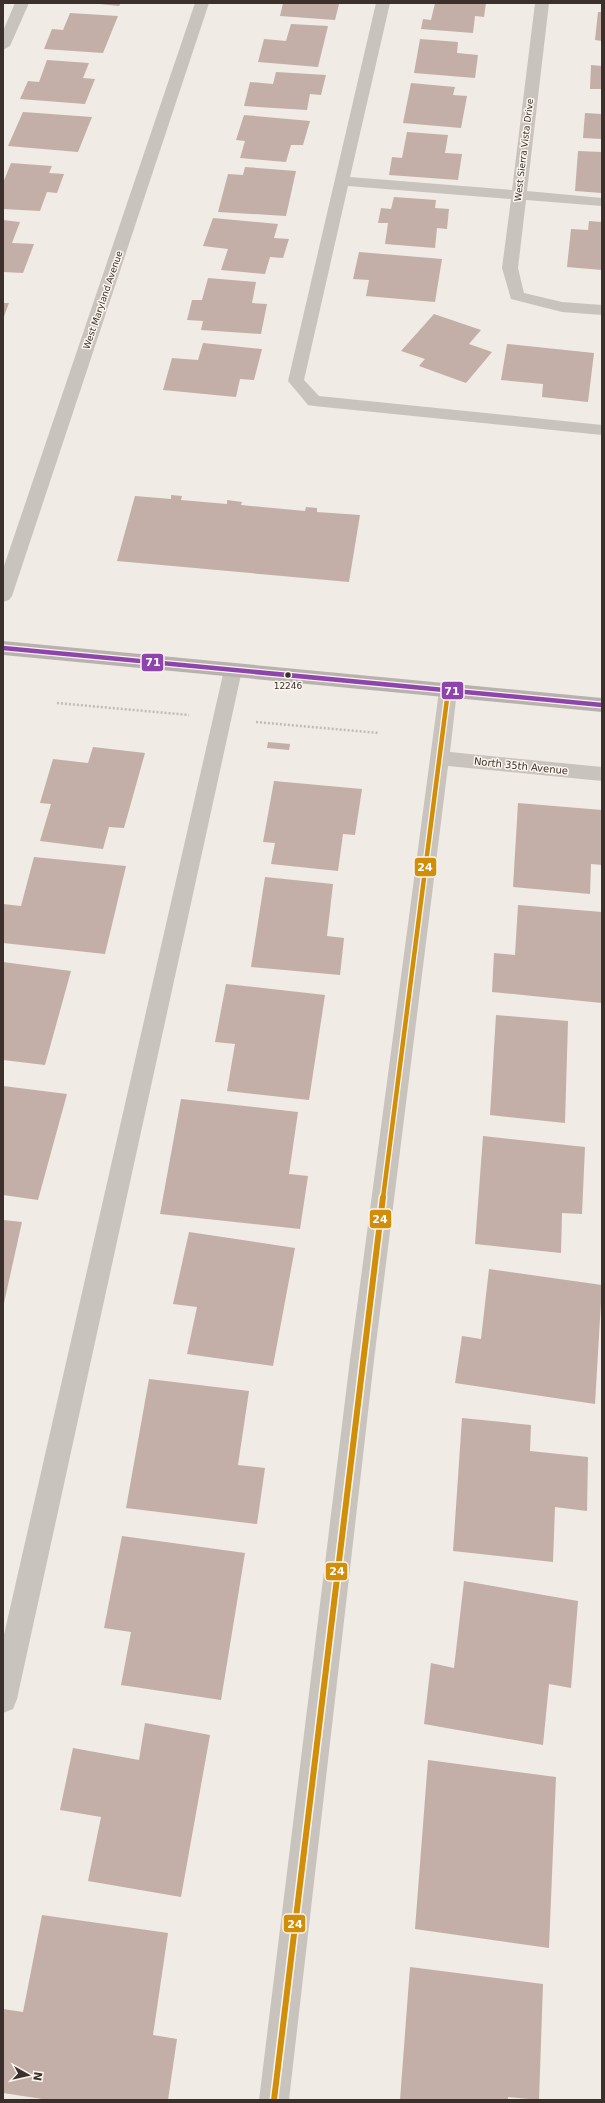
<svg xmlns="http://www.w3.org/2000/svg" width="605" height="2103" font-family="'DejaVu Sans',sans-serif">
<rect width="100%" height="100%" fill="#f0ebe5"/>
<g fill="#c3afa7">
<polygon points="90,3 121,3 119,6"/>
<polygon points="283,3 332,3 339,4 335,20 280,16"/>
<polygon points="435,3 486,3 484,17 475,16 473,33 421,29 423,19 431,20"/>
<polygon points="598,12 602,12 602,41 595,40"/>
<polygon points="70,13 118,16 103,53 44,49 52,29 63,30"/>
<polygon points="291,24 328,26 318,67 258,62 264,39 286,41"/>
<polygon points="420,39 458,42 457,53 478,55 475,78 414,73"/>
<polygon points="47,60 89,63 83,78 95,79 85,104 20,99 28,81 39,82"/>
<polygon points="591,65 602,66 602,89 590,89"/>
<polygon points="276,72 326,75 321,95 310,94 307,110 244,106 250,82 273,84"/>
<polygon points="411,83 455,87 453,95 467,96 461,128 403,123"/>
<polygon points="23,112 92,117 78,152 8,146"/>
<polygon points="585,113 602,114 602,139 583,138"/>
<polygon points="244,115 310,121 303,145 291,145 286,162 240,158 245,141 236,140"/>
<polygon points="407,132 448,135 445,153 462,154 458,180 389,175 392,157 402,158"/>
<polygon points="578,151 602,152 602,193 575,191"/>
<polygon points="11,163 52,166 49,173 64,174 57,193 47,192 40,211 3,209 3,183"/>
<polygon points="245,167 296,171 286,216 218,212 228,174 243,175"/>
<polygon points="394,197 436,200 435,208 449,209 447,229 437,228 435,248 385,244 388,223 378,223 381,208 391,209"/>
<polygon points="213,218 278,224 274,238 289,239 283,258 270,257 265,274 221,270 228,249 203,246"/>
<polygon points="3,220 20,222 12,243 34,244 23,273 3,272"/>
<polygon points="589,221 602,222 602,270 567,267 571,229 588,230"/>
<polygon points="359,252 442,259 435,302 366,296 369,280 353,279"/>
<polygon points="208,278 256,282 252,303 267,304 261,334 201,330 203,321 187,320 192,300 202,300"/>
<polygon points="3,303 9,303 3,319"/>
<polygon points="434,314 481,330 469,344 492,352 466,383 419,366 425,359 401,351"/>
<polygon points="203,343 262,349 254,380 240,379 236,397 163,390 172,358 198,360"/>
<polygon points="507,344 594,353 588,402 542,397 543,384 501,380"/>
<polygon points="171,495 182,496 181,500 227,504 227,500 242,502 241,505 305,511 306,507 317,508 317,512 360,515 349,582 117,561 135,496 171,499"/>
<polygon points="268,742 290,744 289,750 267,748"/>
<polygon points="93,747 145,753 124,828 109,827 103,849 40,841 51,804 40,803 53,759 88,763"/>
<polygon points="274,781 362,789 355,835 343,834 338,871 271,864 275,843 263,842"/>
<polygon points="518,803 602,810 602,865 591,864 590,894 513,887"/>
<polygon points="34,857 126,866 105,954 3,943 3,904 21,906"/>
<polygon points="265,877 333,884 327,936 344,938 340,975 251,967"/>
<polygon points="518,905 602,912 602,1003 492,992 494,953 515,955"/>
<polygon points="3,962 71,971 45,1065 3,1060"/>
<polygon points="226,984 325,995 309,1100 227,1091 235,1044 215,1042"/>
<polygon points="496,1015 568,1021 565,1123 490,1115"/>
<polygon points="3,1086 67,1094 38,1200 3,1195"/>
<polygon points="181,1099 298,1112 289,1174 308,1176 300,1229 160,1214"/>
<polygon points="483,1136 585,1147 582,1214 562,1213 561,1253 475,1244"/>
<polygon points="3,1220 22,1222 4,1303 3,1303"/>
<polygon points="189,1232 295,1248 273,1366 187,1354 197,1307 173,1304"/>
<polygon points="489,1269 602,1285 595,1404 455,1383 462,1336 481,1339"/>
<polygon points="149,1379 249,1391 238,1465 265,1468 257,1524 126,1508"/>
<polygon points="462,1418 531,1425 530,1451 588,1457 587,1511 555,1507 553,1562 453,1551"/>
<polygon points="122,1536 245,1553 221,1700 121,1685 131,1632 104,1628"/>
<polygon points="464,1581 578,1601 571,1688 549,1684 543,1745 424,1724 431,1663 454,1668"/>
<polygon points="145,1723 210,1735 181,1897 88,1881 101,1817 60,1810 73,1748 139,1760"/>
<polygon points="428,1760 556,1777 549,1948 415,1929"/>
<polygon points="42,1915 168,1933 153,2035 177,2039 168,2100 49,2100 3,2093 3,2009 23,2012"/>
<polygon points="410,1967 543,1984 539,2100 508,2097 508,2100 400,2100"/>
</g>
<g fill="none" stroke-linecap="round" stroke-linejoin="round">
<g stroke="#c2bbb6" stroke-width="2.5" stroke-dasharray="2 2" stroke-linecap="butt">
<polyline points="57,703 189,715"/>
<polyline points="256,722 379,733"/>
</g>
<g fill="#c9c3be" fill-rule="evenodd">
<polygon points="15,3 29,3 10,46 3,50 3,31"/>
<polygon points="195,3 209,3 12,596 9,600 3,602 3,569"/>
<polygon points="376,3 390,3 350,177 512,190 535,3 549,3 527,191 602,198 602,206 526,200 518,268 524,293 562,302 602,305 602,315 562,312 511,299 502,268 511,199 348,186 304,380 319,396 602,425 602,435 314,406 308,405 288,381"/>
<polygon points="233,663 240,665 242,670 17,1699 13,1709 3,1713 3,1639 224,670 226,665"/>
<polygon points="448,684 455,686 457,691 450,752 602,767 602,781 448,766 374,1360 289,2100 259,2100 350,1360 439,691 441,686"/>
</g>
<polygon fill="#b8b1ad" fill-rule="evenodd" points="3,641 602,698 602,712 3,655"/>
<g stroke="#fbf5ee" stroke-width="7">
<polyline id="bus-1" points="3,648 602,705"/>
</g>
<g stroke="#fbf5ee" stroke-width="7">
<polyline id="bus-2-far1" points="383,1198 448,691"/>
</g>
<g stroke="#fbf5ee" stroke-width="9">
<polyline id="bus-2" points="274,2100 383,1197"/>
</g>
<use href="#bus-1" stroke="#8e44ad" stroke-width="4.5"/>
<use href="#bus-2-far1" stroke="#d18e09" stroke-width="4.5"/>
<use href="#bus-2" stroke="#d18e09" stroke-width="6"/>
</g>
<circle fill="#3b302b" stroke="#fbf5ee" stroke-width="1.5" cx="288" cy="675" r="3.5"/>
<g text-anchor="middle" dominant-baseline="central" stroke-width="3" stroke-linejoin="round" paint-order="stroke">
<g font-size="9" fill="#3b302b" stroke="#fbf5ee">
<text transform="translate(524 150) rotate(-83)">West Sierra Vista Drive</text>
<text transform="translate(103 300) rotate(-71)">West Maryland Avenue</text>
</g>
<g font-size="9" fill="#3b302b" stroke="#fbf5ee">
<text x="288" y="686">12246</text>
</g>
<g font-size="10" fill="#3b302b" stroke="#fbf5ee">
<text transform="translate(521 766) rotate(6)">North 35th Avenue</text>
</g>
</g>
<g stroke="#fbf5ee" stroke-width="1.5">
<rect x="141" y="653" width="23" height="19" rx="4" fill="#8e44ad"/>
<rect x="441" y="681" width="23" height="19" rx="4" fill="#8e44ad"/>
<rect x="414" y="857" width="23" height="20" rx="4" fill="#d18e09"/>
<rect x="369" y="1209" width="23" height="20" rx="4" fill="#d18e09"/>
<rect x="325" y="1562" width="23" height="19" rx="4" fill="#d18e09"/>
<rect x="283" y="1914" width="23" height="19" rx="4" fill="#d18e09"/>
</g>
<g font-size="11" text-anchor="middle" font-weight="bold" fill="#fff">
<text x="153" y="666">71</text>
<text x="452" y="695">71</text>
<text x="425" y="871">24</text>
<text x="380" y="1223">24</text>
<text x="337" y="1575">24</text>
<text x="295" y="1928">24</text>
</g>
<rect width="605" height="2103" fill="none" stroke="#3b302b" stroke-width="8"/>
<g transform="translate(28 2075) rotate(98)" stroke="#fbf5ee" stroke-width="3" paint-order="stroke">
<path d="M0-3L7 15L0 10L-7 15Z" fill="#3b302b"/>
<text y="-6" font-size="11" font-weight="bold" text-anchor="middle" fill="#3b302b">N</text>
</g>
</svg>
